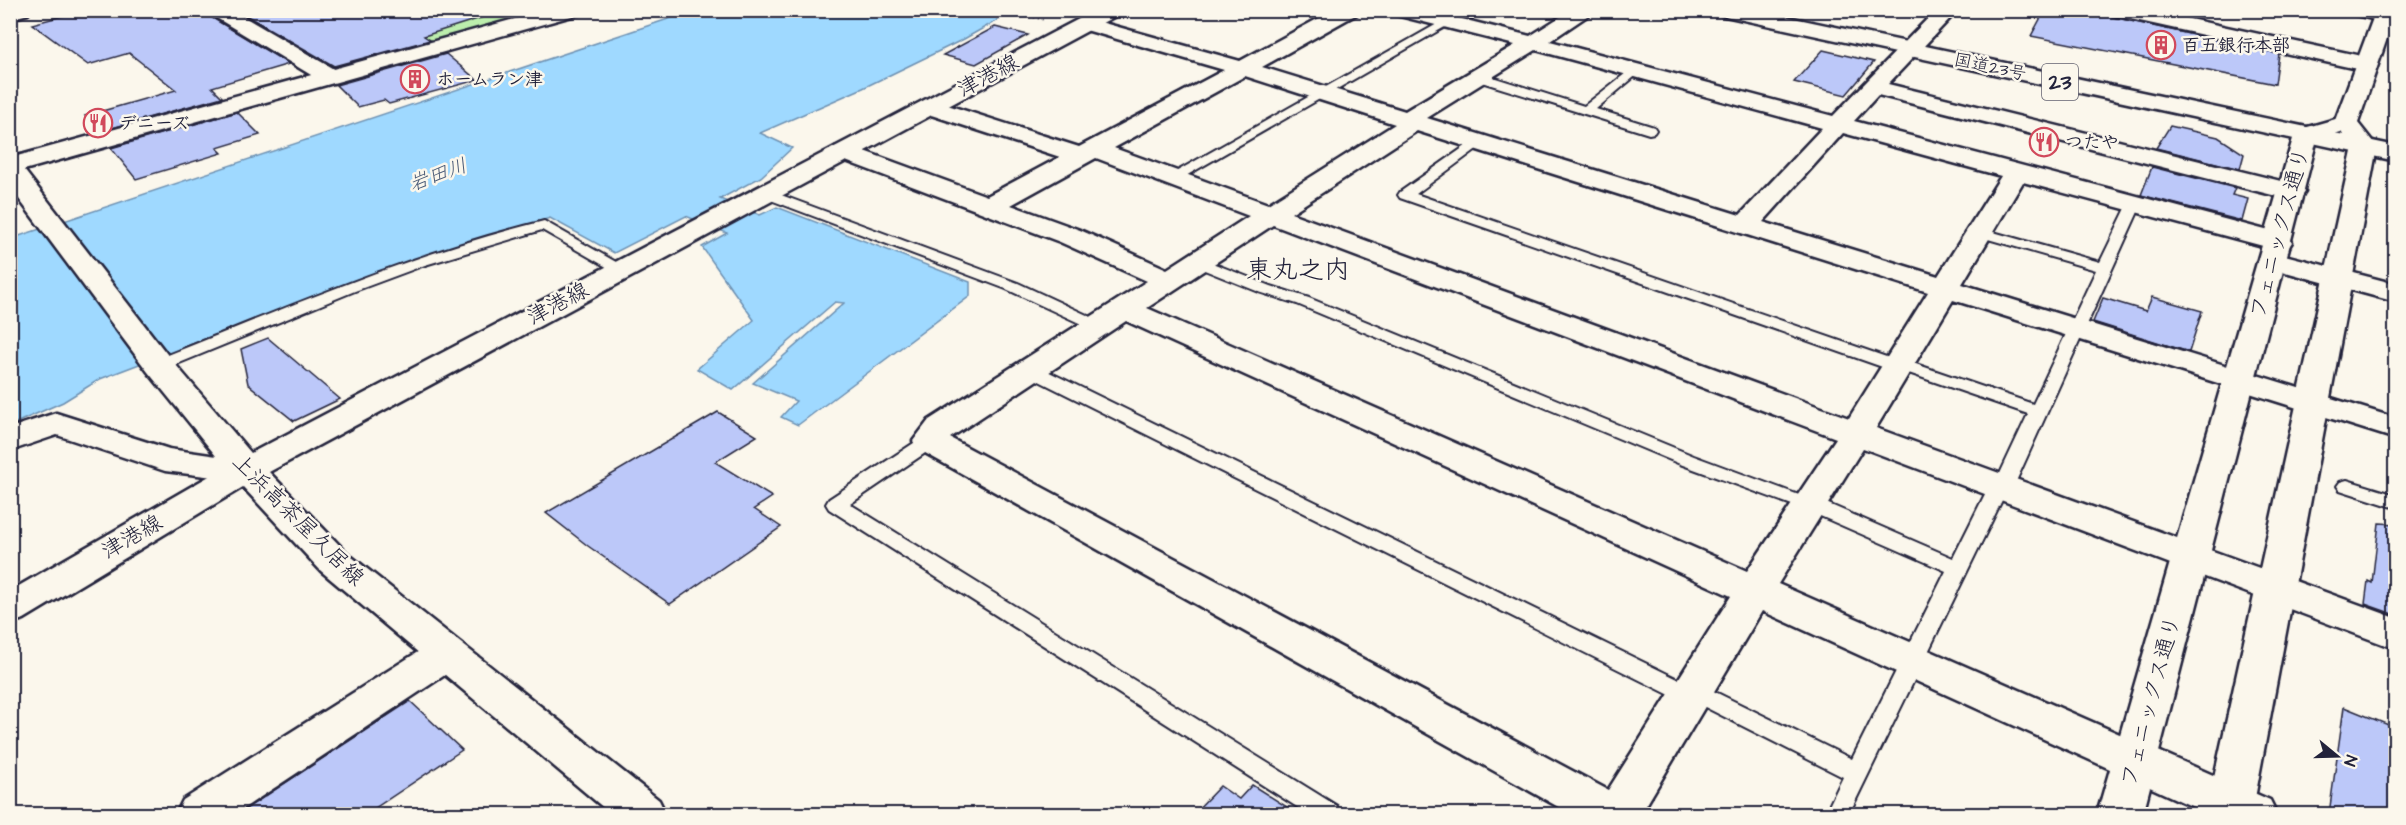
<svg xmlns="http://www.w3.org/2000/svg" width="2406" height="825" font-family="'Architects Daughter','Klee One',sans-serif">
<rect width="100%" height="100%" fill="#fbf7ec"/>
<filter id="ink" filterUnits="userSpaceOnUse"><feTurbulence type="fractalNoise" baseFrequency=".0167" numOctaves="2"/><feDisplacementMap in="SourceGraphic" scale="12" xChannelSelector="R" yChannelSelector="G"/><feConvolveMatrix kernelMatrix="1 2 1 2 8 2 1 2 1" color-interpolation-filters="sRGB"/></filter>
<g filter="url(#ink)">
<polygon fill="#bceead" stroke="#6f8874" stroke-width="1.5" points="232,11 546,11 335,67 330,67"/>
<polygon fill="#9fd9ff" stroke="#6d90b1" stroke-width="1.5" points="692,11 1014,11 964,39 863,88 760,133 792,148 761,177 720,199 760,215 777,207 970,282 970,296 798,425 781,417 796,401 753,383 844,303 835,302 733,390 697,369 754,320 702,247 727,233 686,216 614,253 550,218 421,257 100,379 63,402 11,425 10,239"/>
<g fill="#bcc8f9" stroke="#22223b" stroke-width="1.5">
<polygon points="85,10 205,10 209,16 289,64 212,87 222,97 98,132 85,116 176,90 129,53 88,65 32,24"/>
<polygon points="237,10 486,10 487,16 424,36 430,40 334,66"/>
<polygon points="2045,10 2081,10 2279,54 2275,84 2031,36"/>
<polygon points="995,27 1028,35 976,64 943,55"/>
<polygon points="1823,50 1874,62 1846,95 1794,82"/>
<polygon points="446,54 477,80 389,104 384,100 358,107 336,85"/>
<polygon points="237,112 260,135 217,148 222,153 136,179 111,148"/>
<polygon points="2170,126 2218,137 2244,154 2240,169 2156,148"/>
<polygon points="2152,167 2235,188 2232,195 2248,199 2242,221 2141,195"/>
<polygon points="2152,297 2202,311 2189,352 2093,322 2103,298 2146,311"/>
<polygon points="268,338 340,399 294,421 248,384 241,349"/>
<polygon points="718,412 757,436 715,462 772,497 754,509 781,527 670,604 588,546 546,513"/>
<polygon points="2379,523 2396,524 2396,615 2365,604 2368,581 2372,583"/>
<polygon points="410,701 462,750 366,814 238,814"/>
<polygon points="2344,707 2396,728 2396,814 2329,814"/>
<polygon points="1252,785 1298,814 1193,814 1220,786 1239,799"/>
</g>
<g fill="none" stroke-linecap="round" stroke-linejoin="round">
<g stroke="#22223b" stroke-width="4">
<g id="lane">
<polygon points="1446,19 1452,22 1450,24 1177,181 1172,182 1165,178"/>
<polygon points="1635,66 1639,67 1639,73 1596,109 1654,127 1656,130 1654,133 1649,134 1475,80 1473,77 1475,74 1483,74 1584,106"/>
<polygon points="1477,138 1482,139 1484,142 1482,145 1416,194 1895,360 1904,360 2033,404 2096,270 1974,235 1972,232 1979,228 2100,262 2130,200 2135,199 2142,203 2013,488 2010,493 2005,494 1849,814 1825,814 1843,777 1695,702 1690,704 1682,701 1023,373 1020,369 1023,365 1035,365 1688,684 1693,682 1701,685 1852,759 1946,571 1811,512 1680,464 1297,304 1259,292 1192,265 1189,262 1197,257 1202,259 1271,286 1309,298 1694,456 1807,498 1817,499 1953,558 1989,486 1992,482 1997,480 2028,414 1900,370 1891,370 1400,198 1398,195 1400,192"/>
<polygon points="765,189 1018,283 1102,322 1104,325 1102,328 1090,328 1006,289 760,196 758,193 760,190"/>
<path d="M544 221 630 270 627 273H617L542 230 425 265 355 291 165 369H153L150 365 153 361C281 310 409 254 544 221Z"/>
<polygon points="930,435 937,437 939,441 937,445 850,504 1337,806 1340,814 1308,814 829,509 826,504 829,499 923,437"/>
<polygon points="2347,480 2396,495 2396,508 2340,490 2337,486 2340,482"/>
</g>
</g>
<g stroke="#22223b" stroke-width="5">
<g id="street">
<polygon points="10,10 31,10 28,14 10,19"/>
<polygon points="207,10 232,10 337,71 340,76 337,81 329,83 321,81 210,14"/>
<path d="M1334 10H1360L1357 14 1262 67 1405 111 1515 45 1392 14 1389 10H1426L1530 36 1571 10H1596L1550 41 1833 116 1936 10H1958L1888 84 2301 186 2305 192 2301 198 2292 200 1878 95 1854 121 2288 236 2292 242 2288 248 2278 250 2023 182 1962 284 2396 418V439L1953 300 1876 428 2396 618V649L1863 448 1778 584 2270 800 2277 814H2209L1762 611 1641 814H1571L918 449 913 441 929 420 1147 281 1060 242 835 157 832 152 835 147 844 145 853 147 987 196 1060 157 922 112 918 107 922 102 930 100 938 102 1079 147 1224 70 1079 28 1076 24 1079 20 1086 18 1093 20 1240 61ZM1536 50 1822 128 1740 215 1427 118ZM1245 76 1395 124 1268 204 1114 148ZM1417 131 1928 292 1849 418 1291 213ZM1843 133 2001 176 1938 276 1763 222ZM1096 158 1249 216 1167 269 1080 230 1011 205ZM1273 225 1836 438 1747 571 1147 308ZM1126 321 1731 596 1608 790 950 438Z"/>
<polygon points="2107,10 2148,10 2366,57 2374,59 2377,64 2374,69 2366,71 2117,16 2110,14"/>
<polygon points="2349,10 2387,10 2394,16 2391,20 2384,22 2352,14"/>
<polygon points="2273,252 2396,284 2396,302 2263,266 2259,260 2263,254"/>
<polygon points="56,413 169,449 258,462 263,470 258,478 246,481 165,471 57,435 10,451 10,428"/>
<polygon points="446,639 460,643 466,654 460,665 235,814 176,814 183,800 432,643"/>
</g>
</g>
<g stroke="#22223b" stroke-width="5">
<g id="secondary">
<polygon points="547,10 582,10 579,14 24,170 170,358 251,453 1096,10 1122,10 1119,14 269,472 347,553 659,800 666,814 611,814 321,571 243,487 24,619 10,623 10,591 225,467 148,372 10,187 10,158"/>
<polygon points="2346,116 2354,118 2377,147 2252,814 2206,814 2353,147 2341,132 2317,139 2143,814 2097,814 2294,135 2297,130"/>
</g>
</g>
<g stroke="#22223b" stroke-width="5">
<polygon id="primary" points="2376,10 2396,12 2358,123 2354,128 2346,130 2338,128 2334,123"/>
</g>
<g stroke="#22223b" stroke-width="5">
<polygon id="highway" points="1715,10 1756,10 2396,146 2396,161 1725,16 1718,14"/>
</g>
<polyline stroke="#22223b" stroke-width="2" stroke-dasharray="1 3" stroke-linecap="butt" points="1007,10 1044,20"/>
<use href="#lane" fill="#fbf7ec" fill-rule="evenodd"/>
<use href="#street" fill="#fbf7ec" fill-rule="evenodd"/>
<use href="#secondary" fill="#fbf7ec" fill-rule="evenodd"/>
<use href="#primary" fill="#fbf7ec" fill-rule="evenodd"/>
<use href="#highway" fill="#fbf7ec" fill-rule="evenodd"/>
</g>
</g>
<defs>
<g id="building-ring" transform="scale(1.5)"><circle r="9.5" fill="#fbf7ec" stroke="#d1495b" stroke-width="1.5"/><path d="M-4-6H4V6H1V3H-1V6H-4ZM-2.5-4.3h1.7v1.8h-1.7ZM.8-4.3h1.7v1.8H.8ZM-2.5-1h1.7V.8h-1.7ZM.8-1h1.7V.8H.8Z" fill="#d1495b"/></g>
<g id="restaurant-ring" transform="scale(1.5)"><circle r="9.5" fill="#fbf7ec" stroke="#d1495b" stroke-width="1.5"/><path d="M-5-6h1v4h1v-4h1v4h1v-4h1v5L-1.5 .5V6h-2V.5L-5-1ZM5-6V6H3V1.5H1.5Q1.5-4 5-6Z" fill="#d1495b"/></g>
</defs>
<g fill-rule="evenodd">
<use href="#building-ring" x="2161" y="45"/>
<use href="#building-ring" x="415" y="79"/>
<use href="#restaurant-ring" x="98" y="123"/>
<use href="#restaurant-ring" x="2044" y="142"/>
</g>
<g text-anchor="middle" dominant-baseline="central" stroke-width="5" stroke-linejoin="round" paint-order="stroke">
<g font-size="18" font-weight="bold" fill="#22223b" stroke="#fbf7ec" text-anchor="start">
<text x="2182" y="45">百五銀行本部</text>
<text x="436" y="79">ホームラン津</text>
<text x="119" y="123">デニーズ</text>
<text x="2065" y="142">つたや</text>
</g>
<g font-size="18" fill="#22223b" stroke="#fbf7ec">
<text transform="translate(1990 67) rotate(12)">国道23号</text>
</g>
<g font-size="20" font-style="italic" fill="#485976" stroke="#fbf7ec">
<text transform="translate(438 175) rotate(-20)">岩田川</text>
</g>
<rect fill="#fbf7ec" stroke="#636270" stroke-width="1.5" x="2042" y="64" width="36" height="36" rx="4.5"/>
<g font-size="21" font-weight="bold" fill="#22223b">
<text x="2060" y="82">23</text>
</g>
<g font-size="22" fill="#22223b" stroke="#fbf7ec">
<text transform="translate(988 76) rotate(-28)">津港線</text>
<text transform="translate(2280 233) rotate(-75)">フェニックス通り</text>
<text transform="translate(558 304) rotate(-28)">津港線</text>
<text transform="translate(298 520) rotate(45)">上浜高茶屋久居線</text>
<text transform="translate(132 537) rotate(-30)">津港線</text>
<text transform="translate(2151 701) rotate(-75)">フェニックス通り</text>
</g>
<g font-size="26" fill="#22223b" stroke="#fbf7ec">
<text x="1298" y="270">東丸之内</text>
</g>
</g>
<rect width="2406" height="825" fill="none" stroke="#fbf7ec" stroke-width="36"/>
<rect x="18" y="18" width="2370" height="789" fill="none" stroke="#22223b" stroke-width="2" filter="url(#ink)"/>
<g transform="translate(2337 756) rotate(109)" stroke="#fbf7ec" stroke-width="4.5" paint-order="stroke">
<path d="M0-4.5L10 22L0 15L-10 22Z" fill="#22223b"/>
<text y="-9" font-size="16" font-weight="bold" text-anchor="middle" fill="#22223b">N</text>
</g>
</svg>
